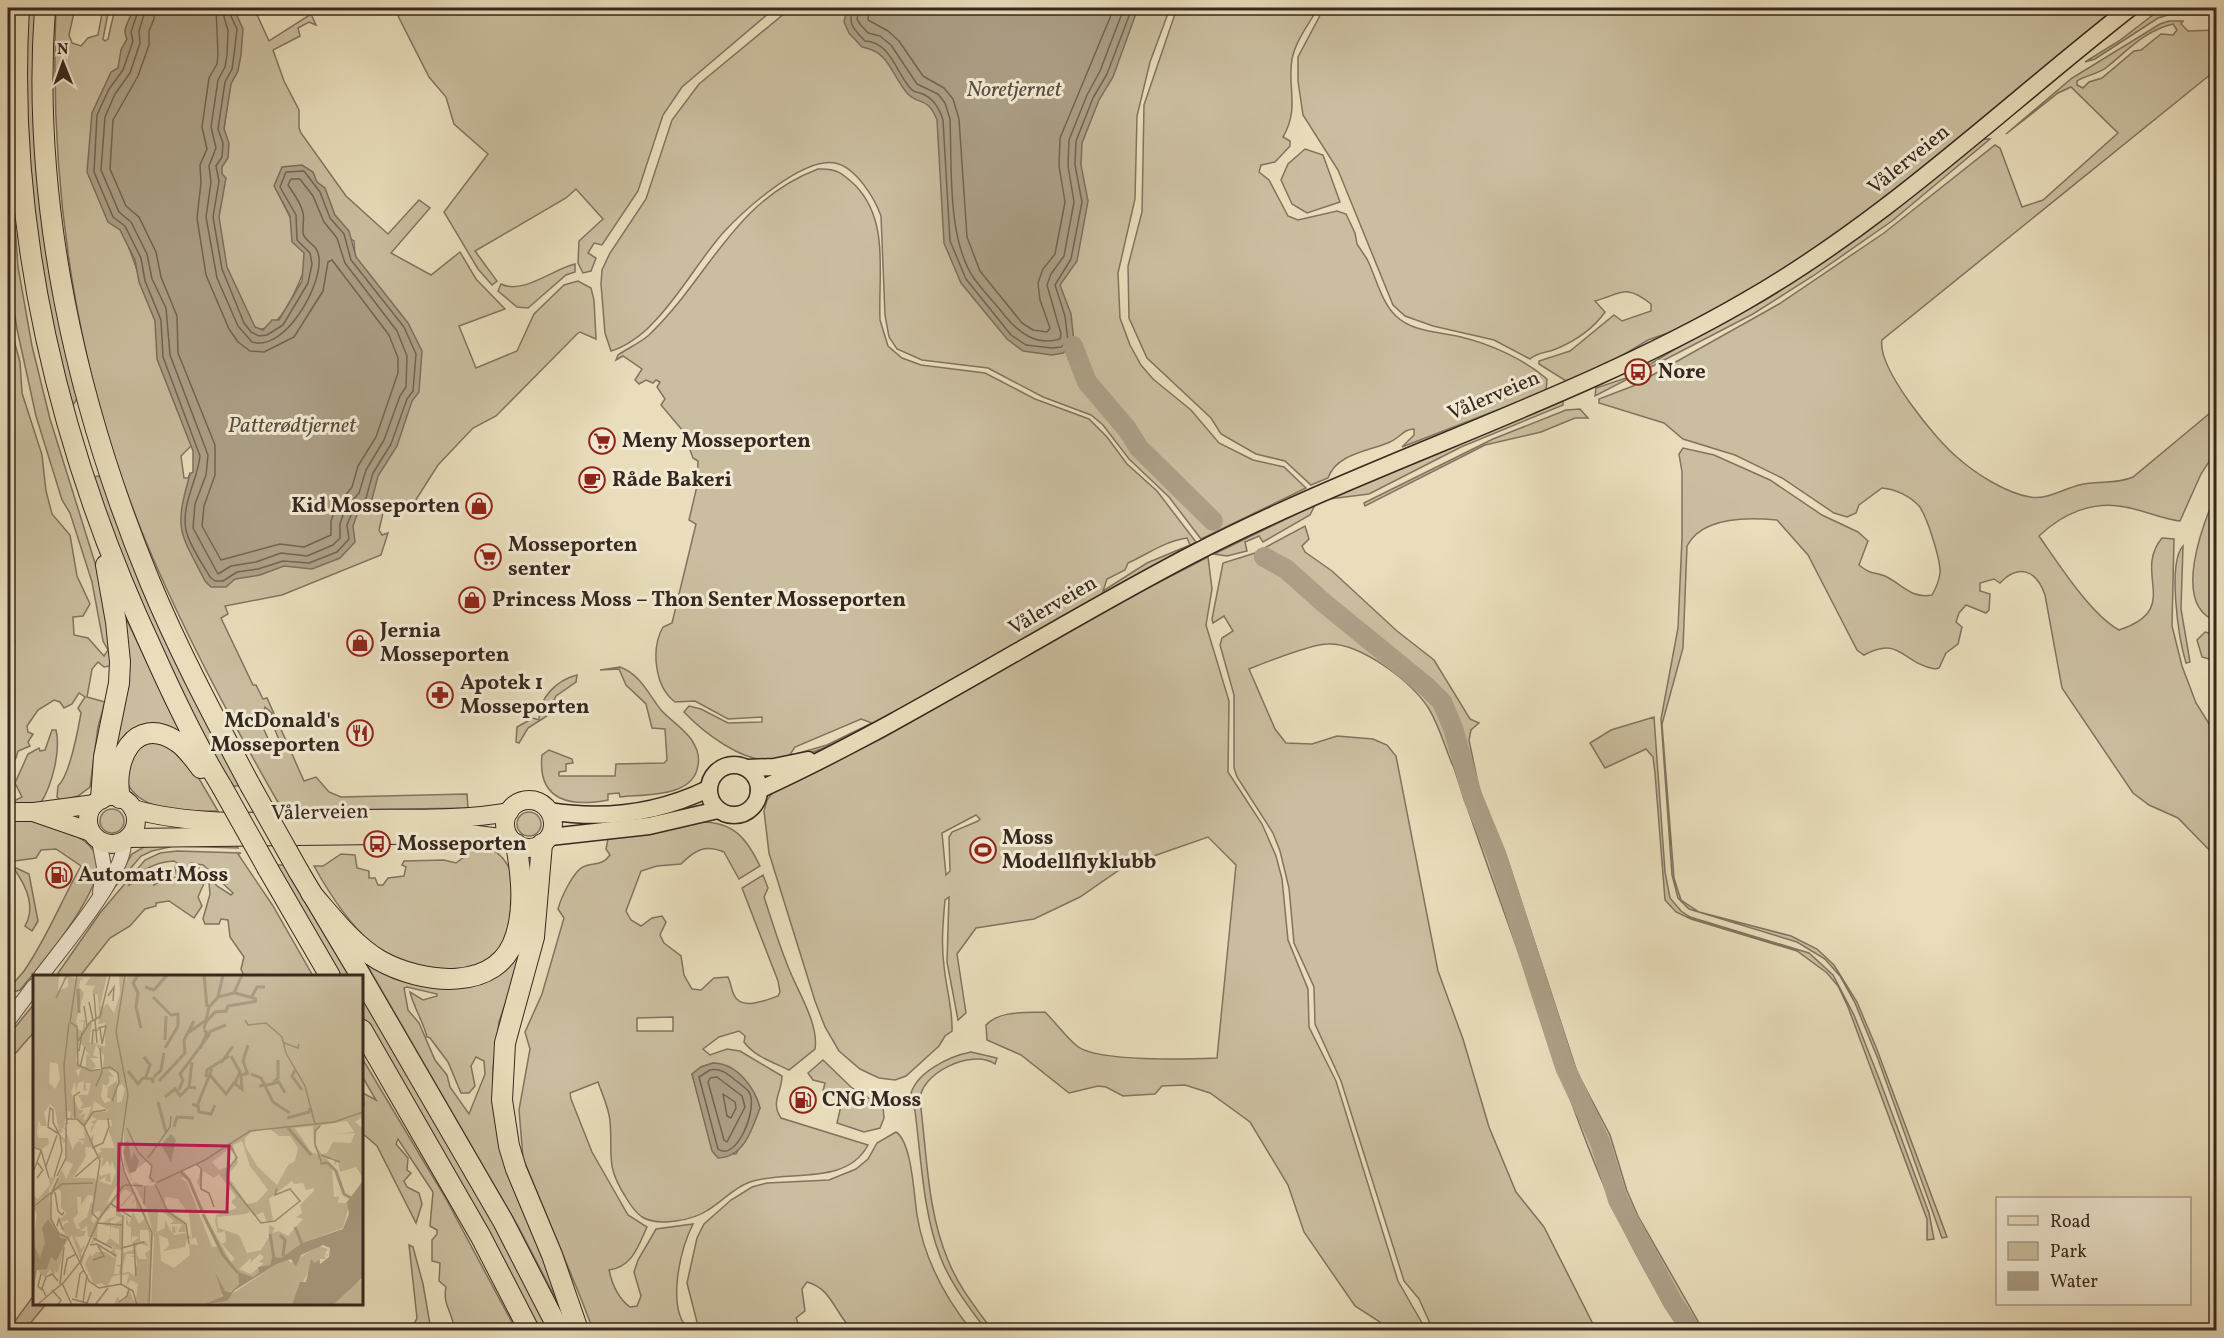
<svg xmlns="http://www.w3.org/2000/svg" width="2224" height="1338" font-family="Vollkorn,serif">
<rect width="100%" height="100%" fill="#e9ddbb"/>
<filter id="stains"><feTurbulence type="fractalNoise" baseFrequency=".00333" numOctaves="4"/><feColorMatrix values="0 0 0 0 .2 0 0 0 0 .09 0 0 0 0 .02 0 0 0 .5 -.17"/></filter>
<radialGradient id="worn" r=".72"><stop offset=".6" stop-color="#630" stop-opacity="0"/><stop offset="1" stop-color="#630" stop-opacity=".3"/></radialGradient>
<g fill="#cbbea0" stroke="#817360" stroke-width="1.5" fill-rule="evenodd">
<polygon points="26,8 37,8 78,397 73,405 70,404 42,280 27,142"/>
<path d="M56 8H75L69 35 72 43 81 46 88 38 98 35 103 8H109L103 39 105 41 108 39 115 8H133C132 19 121 27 127 39L121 50 122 54 118 68 129 248 194 426 191 446 181 456 184 478H188L190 473 371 503 354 241 279 195 290 217 314 244C305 265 286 333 257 329L211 284 222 174 219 160 240 23 237 16 240 8H254L269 41 311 14 316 25 309 22 298 28 300 36 273 50 284 81 299 110V128L301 133 346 196 388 234 419 200 430 208 391 253 431 275 460 252 476 279 505 309 459 326 476 368 517 351 534 314 564 285 578 281 591 288 594 300 596 339 580 332 577 334 496 416 473 428 438 465 410 509 407 510 400 502 383 513 379 530 382 535 388 533 381 555 282 595 225 606 228 614 221 618 253 685H256L263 699 267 698 304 781 316 777 329 792 341 797 467 794 468 808 283 811C231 721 181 628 142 532 75 367 49 185 56 8ZM265 707 272 713 271 720 279 740 275 754 261 723Z"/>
<polygon points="394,8 775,8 682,87 663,115 638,191 602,245 594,243 588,253 596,258 591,271 583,273 578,263 579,241 603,219 576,189 566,198 475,251 497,281 492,285 478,269 444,212 488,154 454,124 446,97 429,77"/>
<path d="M791 8H1170L1150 62 1137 116 1135 199 1118 273 1120 318 1130 345 1141 365 1153 379 1191 410 1219 443 1253 460 1284 467 1306 488 1201 539 1169 497 1129 459 1103 425 1091 415 1043 397 988 368 922 360 897 349 889 337 885 315 881 216C875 199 856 167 835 163 802 157 743 211 722 234 697 263 679 297 652 324 642 335 625 347 611 351L605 333 601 284 602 270 610 253 646 199 672 120 699 84Z"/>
<path d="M1177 8H1318C1309 24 1296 40 1292 59 1287 87 1300 108 1283 137L1290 141V146L1275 162 1261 165 1259 172 1269 180 1288 216 1298 220 1337 211 1346 214 1355 233 1357 244 1367 259C1376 277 1381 302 1396 316 1412 332 1440 332 1461 337 1490 344 1524 359 1547 379L1546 391 1402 447 1414 435V429C1403 429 1400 438 1390 442 1370 451 1337 453 1328 478L1311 485 1285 461 1256 454 1221 434 1211 418 1147 358 1129 318 1128 266 1142 212 1144 105Z"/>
<path d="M1324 8H2115L1942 155 1794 265 1682 328 1648 340 1605 366 1566 381 1539 364V361L1570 351 1614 315 1622 321 1651 311V304C1625 283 1621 294 1595 301L1605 312C1593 329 1575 341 1556 349 1547 353 1538 352 1530 359L1494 340 1433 326 1405 316 1393 305 1338 170 1303 115 1298 81V57Z"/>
<polygon points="2162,8 2216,8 2216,15 2168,15 2158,18 2095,59 2085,62 2119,41"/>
<path d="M2169 21H2183L2181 24 2188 31 2216 30V70L1882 340C1877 368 1936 440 1958 458 1976 474 2006 493 2030 497 2046 500 2064 489 2079 485 2098 480 2115 485 2133 477L2216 408V451L2201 474 2180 521C2161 519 2144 510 2125 507 2093 500 2062 514 2039 536 2058 563 2091 615 2119 630 2183 609 2132 574 2162 538L2174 539 2172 626 2182 666 2196 703 2216 735V857L2178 818 2149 805 2133 793 2062 688 2045 595C2036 569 2018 564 2000 583L1994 579 1980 583V591L1990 594 1989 610 1986 613 1966 605 1959 613 1956 622 1962 627 1958 644 1946 653 1939 668 1935 669C1901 663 1901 635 1864 655L1857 650 1808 555 1777 520C1747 517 1702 517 1687 546L1683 648 1662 724 1674 878 1681 900 1699 912 1791 936 1817 949 1834 965 1857 1002 1876 1047 1947 1237 1942 1238 1878 1059 1855 1003 1840 976 1825 959 1797 942 1689 909 1678 898 1672 875 1661 719 1678 628 1682 538V472L1679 454 1683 448 1714 455 1770 480 1822 515 1858 532 1868 541 1859 565C1873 576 1873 571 1885 576 1902 584 1911 599 1932 595 1936 588 1939 582 1940 573 1941 561 1927 516 1919 506 1910 496 1895 489 1882 488L1859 505 1856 513 1847 517 1834 513 1782 478 1735 455 1683 439 1664 423 1599 403V399L1633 386 1779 304 1884 233 1995 145 2000 148 2022 207 2043 200 2118 133 2071 87 2058 93 2006 134 2072 78 2160 24ZM2173 24 2177 30 2173 35 2161 34 2141 50 2134 51 2102 78 2089 82 2083 88 2077 85V81C2086 75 2099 74 2107 67 2128 50 2146 30 2173 24Z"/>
<path d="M8 123 18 267 32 346 50 419 100 579 115 665 104 667 98 662 92 669 87 697 105 702 98 727 90 787 78 796 61 801 57 797 58 786C70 775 78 730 81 713L78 708 85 697 79 693 72 704 64 708 60 702 54 700 38 710 27 726 28 732 33 734 28 742 30 746 18 751 16 758 8 764V658L15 642 8 643V596L11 586 8 585V318L20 362 22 393 42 455 46 491 52 514 70 535 77 576 90 604 83 616 73 617 74 635 88 638 104 656 108 650 103 641 92 582 70 513 62 500 36 416 17 329 8 272Z"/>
<polygon points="1982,139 1990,139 1892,221 1813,276 1753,314 1595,396 1596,388 1629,377 1839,250 1882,220"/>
<polygon points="1305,149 1323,155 1340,202 1307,213 1292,204 1281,180 1288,164"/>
<path d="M818 169C836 168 842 173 855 185 890 221 878 274 880 320L888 346 902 358 921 365 985 373 1035 399 1089 419 1107 437 1127 464 1157 491 1196 542C1099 595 1005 654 907 706 865 728 822 757 773 760 743 763 704 733 684 712L689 706 701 709 728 723 762 722V717L728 719 695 701 675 702C654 686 651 648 663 627L672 623 696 524 689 520 697 486 698 461 693 458 683 431 661 405 665 399 657 387 660 382 656 380 653 383 646 380 639 384 635 380 642 369 623 356 616 360 618 355C628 348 640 343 649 335 709 278 733 201 818 169ZM1187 538 1190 545 1147 563 1103 591 1107 579 1125 570 1128 563C1148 554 1165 541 1187 538ZM861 719 872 723 827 745 789 756 795 747Z"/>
<path d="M575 264V272L566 275 528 308 517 307 498 291 501 284C523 295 553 269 575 264Z"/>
<polygon points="1563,400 1563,405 1461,447 1369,494 1329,499"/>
<polygon points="1580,409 1588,418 1575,418 1541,432 1485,445 1365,506 1364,503 1493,439 1566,410"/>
<polygon points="98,476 102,478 242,786 230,786 202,734 116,548 94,477"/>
<path d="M2216 494V554L2211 591 2216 605V621C2171 605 2203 524 2216 494Z"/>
<polygon points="1315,505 1310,515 1263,542 1259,536 1245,542 1247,551 1227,556 1214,554"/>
<path d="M1305 526 1309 539 1302 546 1305 552 1332 571 1397 631 1434 660 1470 719 1479 723 1471 730 1469 740 1480 793 1507 858 1577 1072 1610 1135 1627 1191 1638 1216 1703 1330H1682C1614 1233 1575 1115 1537 1004 1509 925 1480 847 1454 768 1445 749 1440 727 1429 709 1412 682 1361 643 1328 644 1313 644 1264 663 1249 669L1275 729 1286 743 1312 744 1337 736 1373 739 1387 745 1396 756 1438 971 1463 1039 1489 1127 1516 1192 1544 1227 1596 1330H1433L1419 1299 1404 1281 1341 1081 1315 1024 1314 987 1294 943 1289 888 1280 851 1273 833 1237 777 1234 768V695L1220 645 1222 638 1233 631 1224 616 1213 623 1212 619 1223 563 1255 553Z"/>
<path d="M2183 546 2181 609 2190 662 2186 663C2179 640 2167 564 2183 546Z"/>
<path d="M1208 557 1212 589 1206 625 1229 701 1228 772 1262 824 1276 856 1282 879 1288 940 1308 989 1309 1027 1336 1081 1398 1281 1426 1330H1384L1380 1322 1355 1306 1304 1232 1288 1185 1250 1122 1210 1093 1185 1085 1162 1086 1155 1094 1123 1096 1106 1087 1098 1086 1069 1093 1021 1055 987 1040 986 1025C1000 1010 1026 1013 1045 1012 1056 1023 1066 1037 1077 1046 1097 1062 1190 1059 1217 1058L1236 865 1208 837 1125 866 1080 897 1034 919 976 928 957 954 966 1013 958 1020 947 962 949 897 945 900C943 922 941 944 944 966 946 988 953 1010 952 1031L945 1036 939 1046 906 1076 895 1080 879 1078 860 1069 839 1051 825 1027 815 1001 769 853 764 811 767 800 774 791 883 738 1132 596ZM976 815 980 819 978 821 952 832 949 837 950 871 946 875 942 833Z"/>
<polygon points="122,610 183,738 174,731 116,754 113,752"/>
<polygon points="2205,632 2212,634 2216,638 2216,661 2202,657 2197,640"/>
<path d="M620 667C640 674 649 695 661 710 670 720 683 728 691 739 696 747 700 754 698 765 694 798 645 794 620 797L619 793 608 794V800C572 807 537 802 542 755L549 750 572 759 573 763 566 764V771L559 772V776H615L616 764 664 763 667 760 665 729 652 728 646 704 626 685 619 669 600 670Z"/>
<path d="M577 675 576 682 556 696 547 716 528 728 519 743 516 742 517 727 533 718 539 720C538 698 557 680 577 675Z"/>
<polygon points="1654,717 1665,872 1670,898 1681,911 1690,917 1809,953 1833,975 1854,1015 1880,1081 1929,1213 1934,1239 1927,1240 1927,1219 1848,1007 1838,986 1827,973 1797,951 1691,919 1676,912 1665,900 1655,773 1653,757 1646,749 1605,768 1590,743 1611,730"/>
<path d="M52 730H56C61 751 52 786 40 804L10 803 22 797 15 783 28 754 39 748 40 751 45 750Z"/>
<path d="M148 742 168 744 191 765 218 811C186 811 138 814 125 778L136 748Z"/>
<circle cx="112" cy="821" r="12"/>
<circle cx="529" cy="824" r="12"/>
<path d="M8 818C34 820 98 831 98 866 97 898 41 965 20 990L13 992 10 990C12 982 19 978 24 971 47 938 61 901 81 866L56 849 41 850 36 858 8 862V854L14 842 8 839Z"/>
<path d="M702 822C734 822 747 839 760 866L739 879 724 852C705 844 695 850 681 864L657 866 641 871 626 911 631 920 641 926 652 918 662 916 666 922 660 935 664 943 681 956 684 975 692 989 701 990 714 978 728 977C731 983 731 989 734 995 741 1011 767 1000 778 996L780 992 778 981 742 888 763 875 768 888 764 897C772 921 779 945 789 969 798 992 819 1024 815 1049L789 1070C773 1062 755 1057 744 1042L745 1036 739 1031 719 1037 703 1049 710 1055 727 1049 740 1051 782 1076C782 1092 770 1102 781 1118L868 1145C846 1187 786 1169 750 1182 733 1188 723 1201 708 1210 694 1220 658 1227 642 1217 635 1212 629 1203 625 1196 605 1164 613 1155 610 1121 609 1108 602 1094 598 1082L570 1093 571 1099 592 1152 628 1215 647 1227C638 1247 632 1267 609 1270 612 1284 618 1298 630 1307L637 1306 641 1296 634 1272 638 1260 656 1229 693 1224C680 1250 666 1308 689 1330H590V1322L580 1296 523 1158 519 1110 530 1049 525 1032 542 994 564 918 558 909C561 898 574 869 585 866 595 863 603 865 610 855L606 849 608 839ZM673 1017V1031H637V1018ZM713 1063C737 1070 753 1084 760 1108L736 1154 714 1153 692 1074 701 1067Z"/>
<path d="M471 842C516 850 520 888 509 927 507 933 506 943 502 949 493 962 473 968 459 970 386 977 346 924 314 866H323L341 854 355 855 357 868 369 871V878H375L378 885H383L388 878 404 876 406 867 402 865 404 861 444 860 456 863 465 856Z"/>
<polygon points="235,843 238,848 174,846 152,851 141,856 103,901 132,854 149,844"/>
<path d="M177 851 241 853 238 854 273 906 313 976H244L241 969 244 957 230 937 228 920 221 919 219 924H205L203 919 210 894 209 882 212 880 217 886 231 895 233 893 203 865 190 863 199 868 205 881 198 897 202 906 194 918 169 901 156 903V906L145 909 130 926 110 938 80 976H56L100 913 145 860 160 853ZM174 861 177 863 175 867 177 877 162 880 154 885V879L150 875 129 885C139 870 156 862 174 861Z"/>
<path d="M524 856H531L524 947 499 1022 493 1068V1090L572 1330 518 1226 363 958 404 977 503 967ZM407 987 437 994V996L423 1000 410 992C414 1008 423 1021 427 1037L430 1038 448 1062 461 1093H469L475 1086 471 1066 476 1057 484 1061 485 1074 469 1114 450 1087 447 1075 435 1060 419 1023 408 1010 404 988Z"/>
<polygon points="275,865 286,865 352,976 339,976"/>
<path d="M12 866 29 874 38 921 32 931 25 926C37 906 24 882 12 866Z"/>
<polygon points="362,993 481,1197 551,1330 539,1330 362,1015"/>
<polygon points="34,1004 34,1032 8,1062 8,1036"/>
<path d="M971 1052 997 1058 995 1064C971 1048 919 1074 920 1101 927 1153 927 1211 948 1260 958 1286 976 1308 992 1330H986C969 1307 950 1283 940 1256 923 1213 921 1156 915 1111L910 1098C913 1073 950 1056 971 1052Z"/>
<path d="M362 1058 445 1197 516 1330H454C454 1314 442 1305 446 1287L439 1281 440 1263 432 1261V1240L437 1234V1230L430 1226 433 1192 398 1139 396 1144 408 1158 407 1170 411 1173 404 1181 407 1187 419 1193 422 1204 416 1223 377 1146 362 1133V1105H364L363 1093 376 1100 362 1076Z"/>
<polygon points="823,1060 852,1088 883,1107 884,1118 880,1128 864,1132 837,1123 843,1097 823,1091 825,1083 813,1080 808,1073"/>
<path d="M896 1132C912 1142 914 1196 917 1215 924 1258 944 1296 971 1330H853C835 1315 833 1289 807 1282L802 1289 805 1311 796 1318 801 1330H699L687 1283 697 1238 704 1224 731 1200 752 1187 767 1183 829 1180 856 1169 868 1159 877 1143Z"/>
<polygon points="409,1245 413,1247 423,1284 431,1330 411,1330 417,1318"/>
<polygon points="34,1295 34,1304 46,1304 25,1330 8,1330 8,1324 13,1324"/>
</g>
<g fill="#ac9f86" stroke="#7d6f5d" stroke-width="1.5">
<path d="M133 8H240L237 16 243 29 241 55 238 71 231 84 224 129 229 143 228 158 222 167V174L226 178 219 217 227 267 255 327 263 330 272 320H279L302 281 304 253 292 242 290 216 274 186 282 167 302 165 313 172 317 182 325 188 335 215 349 231 356 257 408 323 422 351 419 392 412 401 397 446 378 476 371 503 357 515 353 526 355 542 340 558 312 569 284 566 260 575 235 579 226 587H211L205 581C179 530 174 531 190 474L193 472V451L157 359 155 321 139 282 135 260 120 230 108 222 87 172 92 113 111 72 118 68 121 50 127 39C121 27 132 19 133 8Z"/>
<path d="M847 8H1138L1113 77 1099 100 1082 143 1081 165 1088 201 1077 261 1060 285 1071 314 1074 343 1063 353 1052 355 1023 351 1007 339 961 283 944 243 937 120C927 95 918 106 907 93 890 73 890 52 862 47L849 33 844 22Z"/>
<path d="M713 1063C737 1063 755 1088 760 1108 752 1130 744 1157 718 1158L712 1151 692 1074 701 1067Z"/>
</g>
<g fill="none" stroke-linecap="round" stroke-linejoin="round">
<g stroke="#726452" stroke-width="1.5">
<path d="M139 8 131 32 133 41 123 70 109 89 97 115 94 172 113 217 125 226 141 258 145 281 161 320 163 357 200 456C198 479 181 504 186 530 189 545 202 563 210 577L215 581H223L237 572 258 569 283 561 309 563 337 552 349 539 347 525 352 513 366 498 373 473 391 444 407 399 413 391 416 354 404 327 351 260 344 234 330 218 320 192 304 171 286 172 280 187 296 215 297 240 310 253 312 264 308 283 283 325 267 335 259 336 251 332 244 323 222 269 213 217 219 181 216 166 222 157 223 143 218 129 225 82 232 69 234 55 237 29 231 16 235 8"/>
<path d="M146 8 139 31 140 43 130 73 115 94 105 117 101 170 119 212 131 222 147 254 152 279 166 308 170 355 208 455 206 475 195 504 193 528 218 574 231 566 256 562 281 553 307 556 333 545 340 538V524L345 509 359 493 366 470 384 440 400 396 406 387 407 356 397 331 345 263 337 238 324 222 313 196 300 179H291L288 185C294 194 301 203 303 213 305 221 301 230 304 236 310 246 317 243 319 258 322 286 285 352 252 342L238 326 217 278 206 217 211 182 209 166 216 148 211 127 218 80 225 67 227 55 228 30 224 17 226 8"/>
<polyline points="155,8 154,19 149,31 149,45 138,76 113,120 110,169 126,206 139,217 156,252 161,277 177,316 178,353 215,445 215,475 204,506 202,526 221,560 280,544 304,547 331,535 331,521 336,507 352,487 358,466 376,437 398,373 398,358 389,335 332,260 328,262 323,291 294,337 264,352 250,351 238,342 229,329 206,275 197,218 201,183 200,165 207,149 202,127 209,78 217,64 218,54 216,8"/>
<path d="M852 8C849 26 852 27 865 41 891 42 896 73 911 89 915 93 915 91 920 93 933 97 939 107 943 120L950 241 966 279 1011 335 1026 345 1052 348 1061 347 1068 341 1065 316 1055 285 1071 259 1082 202 1075 165 1076 141 1093 98 1107 74 1132 8"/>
<path d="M860 8 857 19 860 24 868 33 880 36 891 45 917 84 938 94 945 103 950 119C952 166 947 237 973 277 982 290 995 303 1005 316 1019 333 1036 346 1060 339L1061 334 1047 285 1051 274 1064 256 1074 202 1068 166 1069 140 1087 95 1100 71 1124 8"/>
<polyline points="869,8 868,20 888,31 899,41 923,76 944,88 953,99 959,119 967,237 975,258 980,271 1022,323 1033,330 1047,332 1050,328 1040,300 1038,283 1043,269 1055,254 1065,202 1059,166 1060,138 1114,8"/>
<path d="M710 1070C720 1068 727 1073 735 1080 739 1083 745 1087 749 1092 759 1108 736 1163 718 1149L699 1077Z"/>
<polygon points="717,1077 742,1096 745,1107 727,1142 724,1140 708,1082 710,1078"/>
<polygon points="723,1094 735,1102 736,1108 731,1118 727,1116"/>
</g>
<g stroke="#ac9f86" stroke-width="20">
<polyline points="1073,346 1087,382 1127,429 1139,448 1213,521"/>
<polyline points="1264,557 1286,569 1324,603 1427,687 1442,702 1453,728 1472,795 1497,856 1565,1067 1600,1142 1618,1200 1672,1301 1691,1330"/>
</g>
<g stroke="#645546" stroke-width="16">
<g id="tertiary">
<polyline points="99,840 104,867 100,892"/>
<path d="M41 976C61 949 127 872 124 841"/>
<polyline points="8,1021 34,986"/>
</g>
</g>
<g stroke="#37281f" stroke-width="19">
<g id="primary">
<circle cx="734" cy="790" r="25"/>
<polyline points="747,768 774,767 808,760"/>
<path d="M759 790C909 721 1047 630 1193 554 1372 461 1569 403 1744 302 1886 221 2002 108 2130 8"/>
<path d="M549 811C604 820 658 813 708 789"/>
<polyline points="550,837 649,826 718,810"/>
</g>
</g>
<g stroke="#37281f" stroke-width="20">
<g id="trunk">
<circle cx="112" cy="820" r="24"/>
<circle cx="529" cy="824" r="24"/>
<path d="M133 809C203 829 281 820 353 819 404 818 458 821 509 812"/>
<polyline points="8,812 34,812 95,804"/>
<polyline points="36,813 91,832"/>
<polyline points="129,838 469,834 510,839"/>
</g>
</g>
<g stroke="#37281f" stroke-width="22">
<g id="motorway">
<path d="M19 8C6 229 59 450 152 649 173 696 195 743 222 787"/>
<path d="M45 8C31 203 76 403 150 582 179 652 215 719 250 785"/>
<path d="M120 798C112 761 134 714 176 741 186 747 194 759 201 768"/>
<polyline points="101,799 104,757 119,683 120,662 116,622 106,565"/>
<polyline points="542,844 534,937 505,1043 502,1100 509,1146 516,1169 552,1255 578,1330"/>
<polyline points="268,869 330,976"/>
<polyline points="299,872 361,976"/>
<path d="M311 893C332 917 352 944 379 960 421 984 499 994 516 935 525 906 521 873 516 844"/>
<polyline points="362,978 503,1221 559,1330"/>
<polyline points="362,1030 481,1237 529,1330"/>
</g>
</g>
<use href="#tertiary" stroke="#f1e9d3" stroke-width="14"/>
<use href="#primary" stroke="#e9ddbb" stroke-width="16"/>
<use href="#trunk" stroke="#e9ddbb" stroke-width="18"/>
<use href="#motorway" stroke="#e9ddbb" stroke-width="20"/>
<g stroke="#37281f" stroke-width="22" stroke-linecap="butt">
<g id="motorway-bridge">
<polyline points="250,785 299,872"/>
<polyline points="222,787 268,869"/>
</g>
</g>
<use href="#motorway-bridge" stroke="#e9ddbb" stroke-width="20"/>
</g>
<defs>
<g id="bus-ring" transform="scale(1.35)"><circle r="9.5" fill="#f1e9d3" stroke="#8f2418" stroke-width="1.5"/><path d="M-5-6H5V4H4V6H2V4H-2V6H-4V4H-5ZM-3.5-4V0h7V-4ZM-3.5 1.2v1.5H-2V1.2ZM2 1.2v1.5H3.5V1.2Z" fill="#8f2418"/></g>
<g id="supermarket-ring" transform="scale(1.35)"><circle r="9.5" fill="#f1e9d3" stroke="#8f2418" stroke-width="1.5"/><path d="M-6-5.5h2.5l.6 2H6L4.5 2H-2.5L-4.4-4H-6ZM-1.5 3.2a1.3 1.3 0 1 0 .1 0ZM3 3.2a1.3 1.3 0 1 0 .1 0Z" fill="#8f2418"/></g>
<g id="cafe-ring" transform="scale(1.35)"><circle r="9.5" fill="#f1e9d3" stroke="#8f2418" stroke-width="1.5"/><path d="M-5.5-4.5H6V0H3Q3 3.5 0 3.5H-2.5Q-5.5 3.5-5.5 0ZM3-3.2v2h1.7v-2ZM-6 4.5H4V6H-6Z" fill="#8f2418"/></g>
<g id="shop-ring" transform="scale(1.35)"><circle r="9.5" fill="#f1e9d3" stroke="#8f2418" stroke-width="1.5"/><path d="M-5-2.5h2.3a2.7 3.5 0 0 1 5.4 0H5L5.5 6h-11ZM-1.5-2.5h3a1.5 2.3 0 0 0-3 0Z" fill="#8f2418"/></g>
<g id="pharmacy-ring" transform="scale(1.35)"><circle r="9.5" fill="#f1e9d3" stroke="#8f2418" stroke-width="1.5"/><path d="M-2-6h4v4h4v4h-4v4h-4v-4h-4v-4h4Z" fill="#8f2418"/></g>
<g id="restaurant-ring" transform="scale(1.35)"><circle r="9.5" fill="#f1e9d3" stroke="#8f2418" stroke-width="1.5"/><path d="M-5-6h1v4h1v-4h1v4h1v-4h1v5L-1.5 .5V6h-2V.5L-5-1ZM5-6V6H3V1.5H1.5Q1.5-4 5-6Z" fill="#8f2418"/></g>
<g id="stadium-ring" transform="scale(1.35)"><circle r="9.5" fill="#f1e9d3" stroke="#8f2418" stroke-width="1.5"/><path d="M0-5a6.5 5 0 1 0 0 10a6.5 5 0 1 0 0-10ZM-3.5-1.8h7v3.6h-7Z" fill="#8f2418"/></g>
<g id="fuel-ring" transform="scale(1.35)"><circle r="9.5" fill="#f1e9d3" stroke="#8f2418" stroke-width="1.5"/><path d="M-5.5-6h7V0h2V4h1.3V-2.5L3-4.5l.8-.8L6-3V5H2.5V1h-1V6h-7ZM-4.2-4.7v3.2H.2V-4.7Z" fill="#8f2418"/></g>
</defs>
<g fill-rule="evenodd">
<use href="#bus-ring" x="1638" y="372"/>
<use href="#supermarket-ring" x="602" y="441"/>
<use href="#cafe-ring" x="592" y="480"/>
<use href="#shop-ring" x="479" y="506"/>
<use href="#supermarket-ring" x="488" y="557"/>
<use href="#shop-ring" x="472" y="600"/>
<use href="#shop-ring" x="360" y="643"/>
<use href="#pharmacy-ring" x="440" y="695"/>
<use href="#restaurant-ring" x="360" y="733"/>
<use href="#bus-ring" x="377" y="844"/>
<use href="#stadium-ring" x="983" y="850"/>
<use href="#fuel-ring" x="59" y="875"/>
<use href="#fuel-ring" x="803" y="1100"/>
</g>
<g text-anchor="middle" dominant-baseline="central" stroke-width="6" stroke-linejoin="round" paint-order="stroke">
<g font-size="21" fill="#37281f" stroke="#f1e9d3">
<text transform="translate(1909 160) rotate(-39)">Vålerveien</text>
<text transform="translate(1494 396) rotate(-23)">Vålerveien</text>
<text transform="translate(1053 606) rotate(-30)">Vålerveien</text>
<text transform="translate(320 813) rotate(-1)">Vålerveien</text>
</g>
<g font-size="21" font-weight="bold" fill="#37281f" stroke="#f1e9d3" text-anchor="start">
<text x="1658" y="372">Nore</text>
<text x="622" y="441">Meny Mosseporten</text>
<text x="612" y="480">Råde Bakeri</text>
<text x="460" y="506" text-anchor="end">Kid Mosseporten</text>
<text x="508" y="545">Mosseporten<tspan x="508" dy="24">senter</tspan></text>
<text x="492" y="600">Princess Moss – Thon Senter Mosseporten</text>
<text x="380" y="631">Jernia<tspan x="380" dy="24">Mosseporten</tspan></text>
<text x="460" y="683">Apotek 1<tspan x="460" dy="24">Mosseporten</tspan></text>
<text x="340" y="721" text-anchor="end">McDonald's<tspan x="340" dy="24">Mosseporten</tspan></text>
<text x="1002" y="838">Moss<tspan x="1002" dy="24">Modellflyklubb</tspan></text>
<text x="397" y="844">Mosseporten</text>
<text x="78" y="875">Automat1 Moss</text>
<text x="822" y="1100">CNG Moss</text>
</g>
<g font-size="22" font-style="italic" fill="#5a4c3e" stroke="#f1e9d3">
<text x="1014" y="90">Noretjernet</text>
<text x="292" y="426">Patterødtjernet</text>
</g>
</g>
<g transform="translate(33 975)">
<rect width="330" height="330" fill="#e9ddbb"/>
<path d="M0 0H26L25 16 35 12V3L29 5 34 0 42 3 74 0 67 31 70 33 74 28 81 38 87 19 86 0H93V7L94 0H330V142L322 147 330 154V203L323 192 307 197 305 186 301 191 302 183 294 184 313 220 319 222 330 205V217L326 226 316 230 310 253 269 268 248 284 239 283 237 290 225 292 226 297 220 302H207L205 311 199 316H191L186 325 170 330H118L121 263 114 235 91 190V152L88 189 113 240 119 263 117 330H81L85 321 87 327 95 321 96 313 100 325 106 326 103 324 105 309 98 305 93 311 96 299 80 301 74 312 68 308 61 310 52 289 57 279 59 282 63 277H72L83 284 81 299H86L87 292 83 291 89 289 90 275 81 274 84 281 83 284 78 277 81 272 72 269 77 263 86 270V254L78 252 77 260V251H73L69 249 77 243 84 242 77 246 79 251 89 244 90 271H98L89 272 91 278 103 274 99 268 106 262 99 261 98 269V252L93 250V240L96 250 100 237 106 249 112 244 106 231V235L104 237 103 225 97 230 103 223 100 219 86 234 89 240V243L83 241V235L99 218 92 214 80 228 84 234 79 232V228L91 212 86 218V207L69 235 76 225 74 233 77 230 78 232 65 244 68 236 62 237 58 244 60 248 64 245 61 243 65 245 64 265 57 270 61 262H55L54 251 47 256H53L51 261 42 262 48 274 53 269 48 279 49 283 52 279 49 290 39 260 31 271 25 298 22 296 21 301 17 294 12 302 7 299 5 294H14L18 282 32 267 14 246 11 277 7 283 4 281 0 268 4 239 0 233 11 221 0 231V220L5 224 17 210 16 203 23 202 16 215 18 242 25 257 33 260 28 253V249L29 254 32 248H36L34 245 29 247 27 244 34 238 28 233V216L24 214 19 221 18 215 29 195 33 204 40 189 33 186 34 167 30 168V165L27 164 26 159 32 164 34 155 28 153 30 157 26 158 22 134 17 129 11 138 14 151H8L6 145 4 157 5 163H15L16 169 8 174 0 171ZM48 2V5L50 6 49 3 57 2 52 10 62 11 59 17 65 20 66 40 59 46 67 41 65 49 72 48V72L61 68 62 58 60 69 56 67 59 48H55L53 55 52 45 45 46 51 47 49 56 45 54 43 46 51 18 46 12ZM46 66 57 81 53 79V91L48 93 45 103 43 95 49 93 43 86ZM63 70 71 81 70 94 63 96 59 95 63 91 57 83H66L60 80ZM17 87 25 89 27 104 22 114 16 108ZM75 95 84 96 86 111 89 109 92 114 89 126 84 128V106L75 112 74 122 79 126 71 128 68 121 70 109 74 111 77 105 75 101 81 102ZM42 106 43 117 45 108 51 106 50 115 54 116 52 108H58L55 120H45L50 129 47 134 59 131 53 145 50 144 53 138 46 141 51 135H47L45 133 38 117ZM61 126 76 136 60 138 59 142 64 144 58 147 62 150 58 152V158L64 145H78L79 151H76L75 154 82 173H66L69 176 64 179 60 174 66 185 70 182 68 193 75 185 77 192 79 186 83 197 78 210 66 206 73 201 72 206 78 207 77 198 67 201 66 198H65V207L61 203H40L53 181 52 172H59L61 159 56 164 50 151 58 143ZM35 136 38 137 37 143 42 142 51 153 52 163 44 164 51 166 50 170 47 166 42 169 40 175 31 151ZM314 146 321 157 299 159 322 158 318 168 300 167 294 178 289 179 281 170 284 155 289 150ZM280 151 281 171 286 180 278 177 262 153ZM237 154 246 161H257L265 173 262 186 255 190 244 210 224 191 212 171V163L219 157 212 158ZM95 165 96 182 99 185 100 178 105 187 97 197 91 178ZM209 166 217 191 235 215 224 227 214 229 194 200 205 188 200 170ZM196 174 202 180 201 189 186 195 179 187ZM114 186 120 192 115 202 118 207 112 208 125 207 123 211 113 210 110 226 112 211 100 207 97 199ZM168 187 164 189 169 192 164 207 168 215 176 219 180 232 176 218 168 214 170 196 181 203 186 199 203 222 198 227 204 233 183 240 182 246 185 258 192 256 193 267 189 269 202 284 198 287 166 230 158 206 150 195 144 197ZM299 193 311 220 317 223 313 228H305L306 221 301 222ZM152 202 156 205 185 271 179 272 154 207 147 203ZM259 206 261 209 270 208 273 215 281 213V216L267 230 269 238 263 242 270 244 255 261 246 256 239 258 242 253 236 250V262L228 275 214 278 206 260 185 253 184 242 213 239 217 237 214 231 221 241 230 237 234 247 240 245 236 224ZM55 220 60 221 61 229 58 227 54 242 45 249 48 254H44L40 244 45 239 44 222H48V230ZM132 222 145 224 156 239 159 263 152 258 141 260 140 257 143 258 144 250 142 256V251L139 252V258L132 245V253L124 257 125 233 141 246 137 249H149L145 257H153L152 247 131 231ZM107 255H115L116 259 117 275 112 278 114 284H106L103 275 104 268 109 267 110 270 116 271 112 266H107ZM126 260 135 264 136 271 130 276 152 272 154 264 163 263 165 270 156 269 157 280 141 293 128 286ZM93 279H105L97 282H103L104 289 101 301 96 297 88 298ZM227 279 231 282 226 287 231 288 218 299 206 294 218 283 215 296 217 288ZM286 271 295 274 292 278 296 281 291 279 293 284H287V289L280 287 259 330H183L244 289 255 285 258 288ZM330 304V330H300L315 313Z" fill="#cbbea0" fill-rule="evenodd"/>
<path d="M138 159 143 165 138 187 128 170ZM95 164 98 185 101 177 106 186 103 196 97 198 90 177ZM330 206V302L300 330H259L267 307H273L278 284 282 288 286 285 287 289 296 282 297 273 290 270 268 280 263 291 258 284 244 289 202 315 194 326 170 330 190 321 182 297 192 316 198 317 206 309 205 297 220 302 226 297 225 292 237 290 239 282 248 283 269 268 310 254 316 239 314 227ZM15 244 28 263 34 264 23 286 18 282 14 294 4 295 0 317V268L7 283 12 267 9 253Z" fill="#ac9f86"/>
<path fill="none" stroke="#ac9f86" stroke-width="3" d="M105 0 100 8 105 18 103 32 108 53M171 0 174 32M112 12 121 15 134 0M45 14 46 38M202 18 224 24M219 21 224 12H232M120 22 138 40 145 39V51L132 73M185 22 190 0M172 48 182 37 193 36 195 31 224 26M171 54 176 32 185 22 201 18 209 0M156 57 172 46M176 57 193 50M132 65 133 41M167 74 174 57M198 81 207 97 202 108M111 82 117 90 112 104M188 88 200 71M262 95 259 101 269 115M95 96 105 109 110 103 120 104V108M214 97 210 86 215 70M218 99 228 103 240 127 257 138M177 100 193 119 201 108 209 114 208 100 216 98M121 102 128 95 131 78M173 102 174 95 196 81M126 106 152 78 151 65 161 46M239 109 246 107 252 118M226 111 239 109 245 103V85M156 112 159 87M146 115 150 105 147 99 176 60 171 55M148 120 156 112 163 113M132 122 142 114 148 122M125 127 133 157M159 129 164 131 179 94M165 129 166 137 178 139 182 130M254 143 276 137 277 133M141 152 144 142 161 143M255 153 278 180M287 188H295L303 196 311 219 318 223M148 197 156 205 170 238M170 239 190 280 205 298M262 252 269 269M237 259 241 283M247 260 252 265 250 281"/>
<path fill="none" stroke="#a2957d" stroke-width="1.5" d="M92 0 83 57 95 119 87 176 91 196 119 258 116 330M61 18 63 44M75 21 81 12 80 26M23 23 34 0M56 27 60 45M51 31 54 51M62 45 64 68M212 45 215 50 233 48 249 62 253 78 272 111 282 149M37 47 44 52 45 90 58 96 77 92 85 98 86 107 79 126M37 47 44 0M65 53 73 51 69 69 67 53M45 66 57 47 67 42 77 0M251 68 265 73 266 69M59 69 60 55H65M46 76 49 58M47 92 52 72M63 111 69 97 67 73M42 143 41 121 47 117M34 144H44L51 151 67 186 59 238 66 245M34 149 31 91 36 48M51 151 60 137 73 135M287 151 282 156V169L288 186M94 153 105 177 119 191 117 202 121 207M196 168 204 183 194 195V205L228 248 242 246 267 226 257 214 242 220 244 213M0 172 8 175 16 203M59 173 70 168 76 152 75 143M288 180 307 187M115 183 137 152 138 141M163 189 168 193V214L176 218 181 232M13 191 24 160M1 195 8 176M24 201 33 183V148M21 202 29 176 27 161 20 147V135L17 133 15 152 26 159M42 202 65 182M4 203 10 195 4 187M123 208 172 185 217 156 301 147 330 137M122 209 135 237 153 249 156 269M92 210 110 211M22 217 25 236 29 240 31 237M18 220V244L26 259 35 263 56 306 66 313 88 309 90 240M18 220 25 203M77 228 98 242M111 229 112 211M0 232 29 209 60 208M64 248 89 250M24 251 26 244 30 255M60 263 79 273M101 268 103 301M57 270 64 269 83 281M89 273 111 267M60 285 71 281 65 271M8 299 5 311 9 315M31 300 34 284 43 279M29 308 39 330M27 309 31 272M88 309 100 316 104 330M19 315 28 325 25 330M13 321 9 313 13 302 19 299 25 306M43 323 47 299 51 295M39 324 54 328 58 317M50 327 54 300M86 327 94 321 96 313M4 330 31 307 47 287 66 244 91 210M62 330 75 313"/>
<path fill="#c2185b" fill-opacity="0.15" stroke="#c2185b" stroke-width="3" d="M86 169 196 171 194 237 85 235Z"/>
<rect width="330" height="330" fill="none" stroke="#37281f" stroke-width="3"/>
</g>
<rect width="2224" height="1338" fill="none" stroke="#e9ddbb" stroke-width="30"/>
<rect x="9" y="9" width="2206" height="1320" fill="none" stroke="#37281f" stroke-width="3"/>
<rect x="15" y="15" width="2194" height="1308" fill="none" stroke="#37281f" stroke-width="1.5"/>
<rect x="1996" y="1197" width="195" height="108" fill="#f1e9d3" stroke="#a79c8b" stroke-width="1.5"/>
<rect x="2008" y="1216" width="30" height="9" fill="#e9ddbb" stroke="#a79c8b" stroke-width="1.5"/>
<text x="2050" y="1227" font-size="18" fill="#37281f">Road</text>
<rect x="2008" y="1242" width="30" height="18" fill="#cbbea0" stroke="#a79c8b" stroke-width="1.5"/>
<text x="2050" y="1257" font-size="18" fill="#37281f">Park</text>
<rect x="2008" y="1272" width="30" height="18" fill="#ac9f86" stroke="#a79c8b" stroke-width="1.5"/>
<text x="2050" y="1287" font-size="18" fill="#37281f">Water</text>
<g transform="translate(63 63) rotate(359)" stroke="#f1e9d3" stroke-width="4.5" paint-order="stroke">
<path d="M0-4.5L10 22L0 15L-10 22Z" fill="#37281f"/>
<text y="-9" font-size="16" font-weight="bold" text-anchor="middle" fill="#37281f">N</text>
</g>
<rect width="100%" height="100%" filter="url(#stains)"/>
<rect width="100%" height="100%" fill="url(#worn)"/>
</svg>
